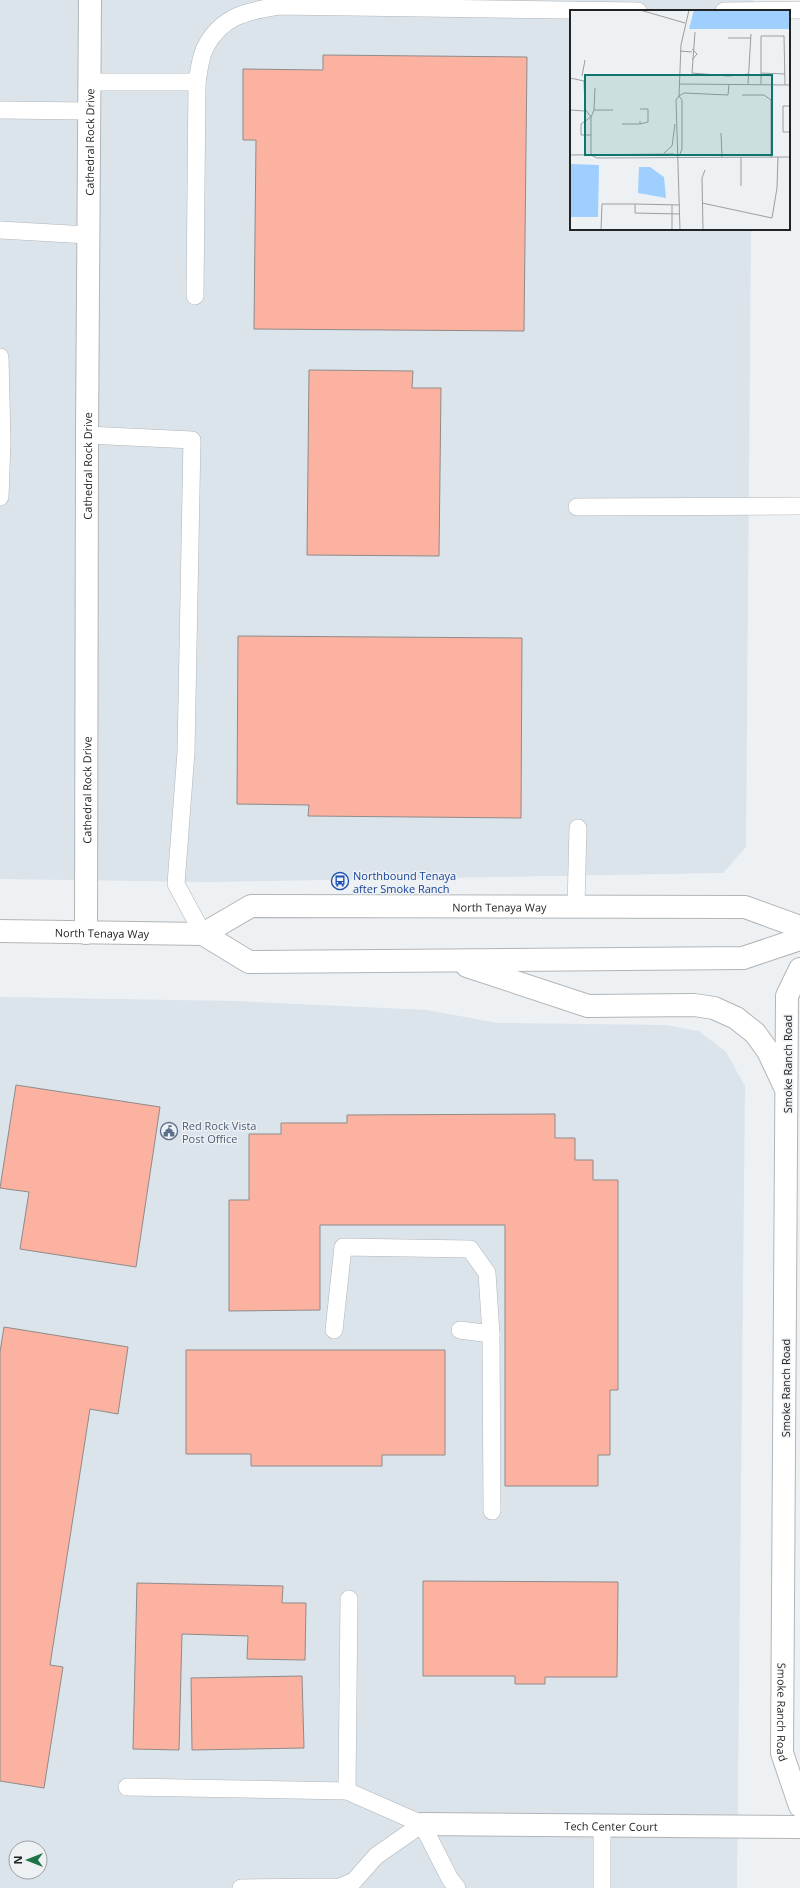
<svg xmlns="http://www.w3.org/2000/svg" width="800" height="1888" font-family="'Open Sans',sans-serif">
<rect width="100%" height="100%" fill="#eef1f4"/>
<g fill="#dbe3eb" fill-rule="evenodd">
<polygon points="0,0 753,0 753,11 571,11 571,229 751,229 746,847 723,873 208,882 0,879"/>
<path d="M0 997 235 1001 427 1010 498 1023 665 1025 699 1031 726 1052 745 1086 737 1888H0ZM16 1848H40V1872H16Z"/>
</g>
<g fill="#fcb2a0" stroke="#8f8b8a">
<polygon points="323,55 527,57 524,331 254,329 256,140 243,140 243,69 323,70"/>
<polygon points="309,370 413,371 412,388 441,388 439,556 307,555"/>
<polygon points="238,636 522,638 521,818 308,816 309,805 237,804"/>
<polygon points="16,1085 160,1107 136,1267 20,1249 29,1192 0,1188"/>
<polygon points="555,1114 555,1138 575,1138 575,1160 593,1160 593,1180 618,1180 618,1390 610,1390 610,1455 598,1455 598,1486 505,1486 505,1225 320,1225 320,1310 229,1311 229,1200 249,1200 249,1134 281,1134 281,1123 347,1123 347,1115"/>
<polygon points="4,1327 128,1347 118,1414 90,1409 50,1665 63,1667 44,1788 0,1781 0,1352"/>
<polygon points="186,1350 445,1350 445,1455 382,1455 382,1466 251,1466 251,1454 186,1454"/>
<polygon points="423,1581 618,1582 617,1677 545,1677 545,1684 515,1684 515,1676 423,1676"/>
<polygon points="137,1583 283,1586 282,1603 306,1603 305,1660 247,1659 248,1636 182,1634 179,1750 133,1749"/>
<polygon points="302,1676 304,1748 192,1750 191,1678"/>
</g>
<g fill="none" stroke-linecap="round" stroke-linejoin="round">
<g stroke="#b2b5b7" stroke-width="18">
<g id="lane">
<polyline points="724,11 800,10"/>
<polyline points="90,82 197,82"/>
<polyline points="0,110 89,111"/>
<polyline points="0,230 88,235"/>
<path d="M195 296 197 82C199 71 200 58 205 48 221 16 247 11 279 6L638 11"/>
<polyline points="0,357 2,442 0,497"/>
<polyline points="87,435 192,440 186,752 176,884 203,934"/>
<polyline points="577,507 800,506"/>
<polyline points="576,906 578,828"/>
<polyline points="334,1330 343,1247 470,1249 487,1273 491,1334"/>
<polyline points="460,1330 491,1334 492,1511"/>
<polyline points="127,1787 347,1791 422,1824 450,1879 457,1888"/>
<polyline points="347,1791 349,1599"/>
<polyline points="241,1888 340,1887 354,1881 376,1856 422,1824"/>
<polyline points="602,1888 602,1825"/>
</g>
</g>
<g stroke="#b2b5b7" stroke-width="24">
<g id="street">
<path id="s1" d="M86 933 87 435 90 0"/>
<path id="s2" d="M422 1824 800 1827"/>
</g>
</g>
<g stroke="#b2b5b7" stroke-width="24">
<g id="secondary">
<path id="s3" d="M0 931 203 934 249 962 743 958 800 939"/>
<path id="s4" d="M203 934 251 906 745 907 800 927"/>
<polyline points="467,966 588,1006 694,1005 714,1008 736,1018 755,1033 768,1051 784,1085"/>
<path id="s5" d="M800 969 787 996 782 1753 800 1806"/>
</g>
</g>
<use href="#lane" stroke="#fff" stroke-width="17"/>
<use href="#street" stroke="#fff" stroke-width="22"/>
<use href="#secondary" stroke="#fff" stroke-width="22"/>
</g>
<defs>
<g id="bus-ring" transform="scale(0.9)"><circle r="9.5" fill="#eef1f4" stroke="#1a4fb4" stroke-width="1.5"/><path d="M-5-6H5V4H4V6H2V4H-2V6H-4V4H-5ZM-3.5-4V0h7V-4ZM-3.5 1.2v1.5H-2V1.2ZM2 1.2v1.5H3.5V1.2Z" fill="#1a4fb4"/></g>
<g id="civic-ring" transform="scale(0.9)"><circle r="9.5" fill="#eef1f4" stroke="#5c6f8a" stroke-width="1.5"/><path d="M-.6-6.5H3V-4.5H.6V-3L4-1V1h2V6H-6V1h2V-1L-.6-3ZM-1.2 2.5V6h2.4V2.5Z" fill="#5c6f8a"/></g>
</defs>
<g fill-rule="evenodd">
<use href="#bus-ring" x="340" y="881"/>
<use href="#civic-ring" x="169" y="1131"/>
</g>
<g text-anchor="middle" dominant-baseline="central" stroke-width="3" stroke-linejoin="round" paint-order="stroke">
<g font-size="11" fill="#222324" stroke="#eef1f4">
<text stroke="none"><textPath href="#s1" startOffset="791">Cathedral Rock Drive</textPath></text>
<text stroke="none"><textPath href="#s1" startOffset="467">Cathedral Rock Drive</textPath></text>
<text stroke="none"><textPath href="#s1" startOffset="143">Cathedral Rock Drive</textPath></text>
<text stroke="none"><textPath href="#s4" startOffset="304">North Tenaya Way</textPath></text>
<text stroke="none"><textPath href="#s3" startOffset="102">North Tenaya Way</textPath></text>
<text transform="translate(787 1064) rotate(-90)">Smoke Ranch Road</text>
<text transform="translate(785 1388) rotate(-90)">Smoke Ranch Road</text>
<text stroke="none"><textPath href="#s5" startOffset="746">Smoke Ranch Road</textPath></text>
<text stroke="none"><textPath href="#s2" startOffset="189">Tech Center Court</textPath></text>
</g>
<g font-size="11" fill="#164399" stroke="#eef1f4" text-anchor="start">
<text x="353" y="875">Northbound Tenaya<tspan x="353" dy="13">after Smoke Ranch</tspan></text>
</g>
<g font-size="11" fill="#4e5e75" stroke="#eef1f4" text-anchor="start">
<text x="182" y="1125">Red Rock Vista<tspan x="182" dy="13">Post Office</tspan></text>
</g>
</g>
<g transform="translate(570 10)">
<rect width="220" height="220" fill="#eef1f4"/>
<path d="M124 0H220V19H119ZM0 154 29 155 28 207H0ZM69 157H80L94 167 96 188 68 183Z" fill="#9ecffe"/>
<path fill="none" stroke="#9c9fa1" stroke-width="1" d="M70 0 115 13M125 22 122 63 158 66 179 64M158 28H181M110 41 122 42M122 50 127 44 122 39M191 63 215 64M12 66 15 50M0 68 14 71 15 99 21 107M109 74 220 75M178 74 181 24M191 74V26H214L215 75M172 85H194L201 90V147M109 86 114 83 158 85 159 74M109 86 112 90V139L109 146M220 96H213V122H220M0 100 15 101M24 100H43M52 114H70V111M70 114 78 112V99H70M151 123 152 147M21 125H11V114L21 107 24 100 25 78M94 143 102 136 105 114M0 145 103 144 109 146M21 145V107M21 145 27 148 220 147M171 147V176M132 193 202 208 207 178 208 147M102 195V220M110 195 65 194V203L110 204M31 220 32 194H65M110 220 106 90 109 86 111 35 119 0M133 220 132 168 135 160"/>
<path fill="#0f766e" fill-opacity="0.15" stroke="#0f766e" stroke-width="2" d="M15 65H202V145H15Z"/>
<rect width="220" height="220" fill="none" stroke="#222324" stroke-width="2"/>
</g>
<g transform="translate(28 1860) rotate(270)"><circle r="19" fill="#eef1f4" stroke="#9c9fa1"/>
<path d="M0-3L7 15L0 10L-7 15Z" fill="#1d7346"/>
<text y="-6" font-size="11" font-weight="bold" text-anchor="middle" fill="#222324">N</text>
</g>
</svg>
